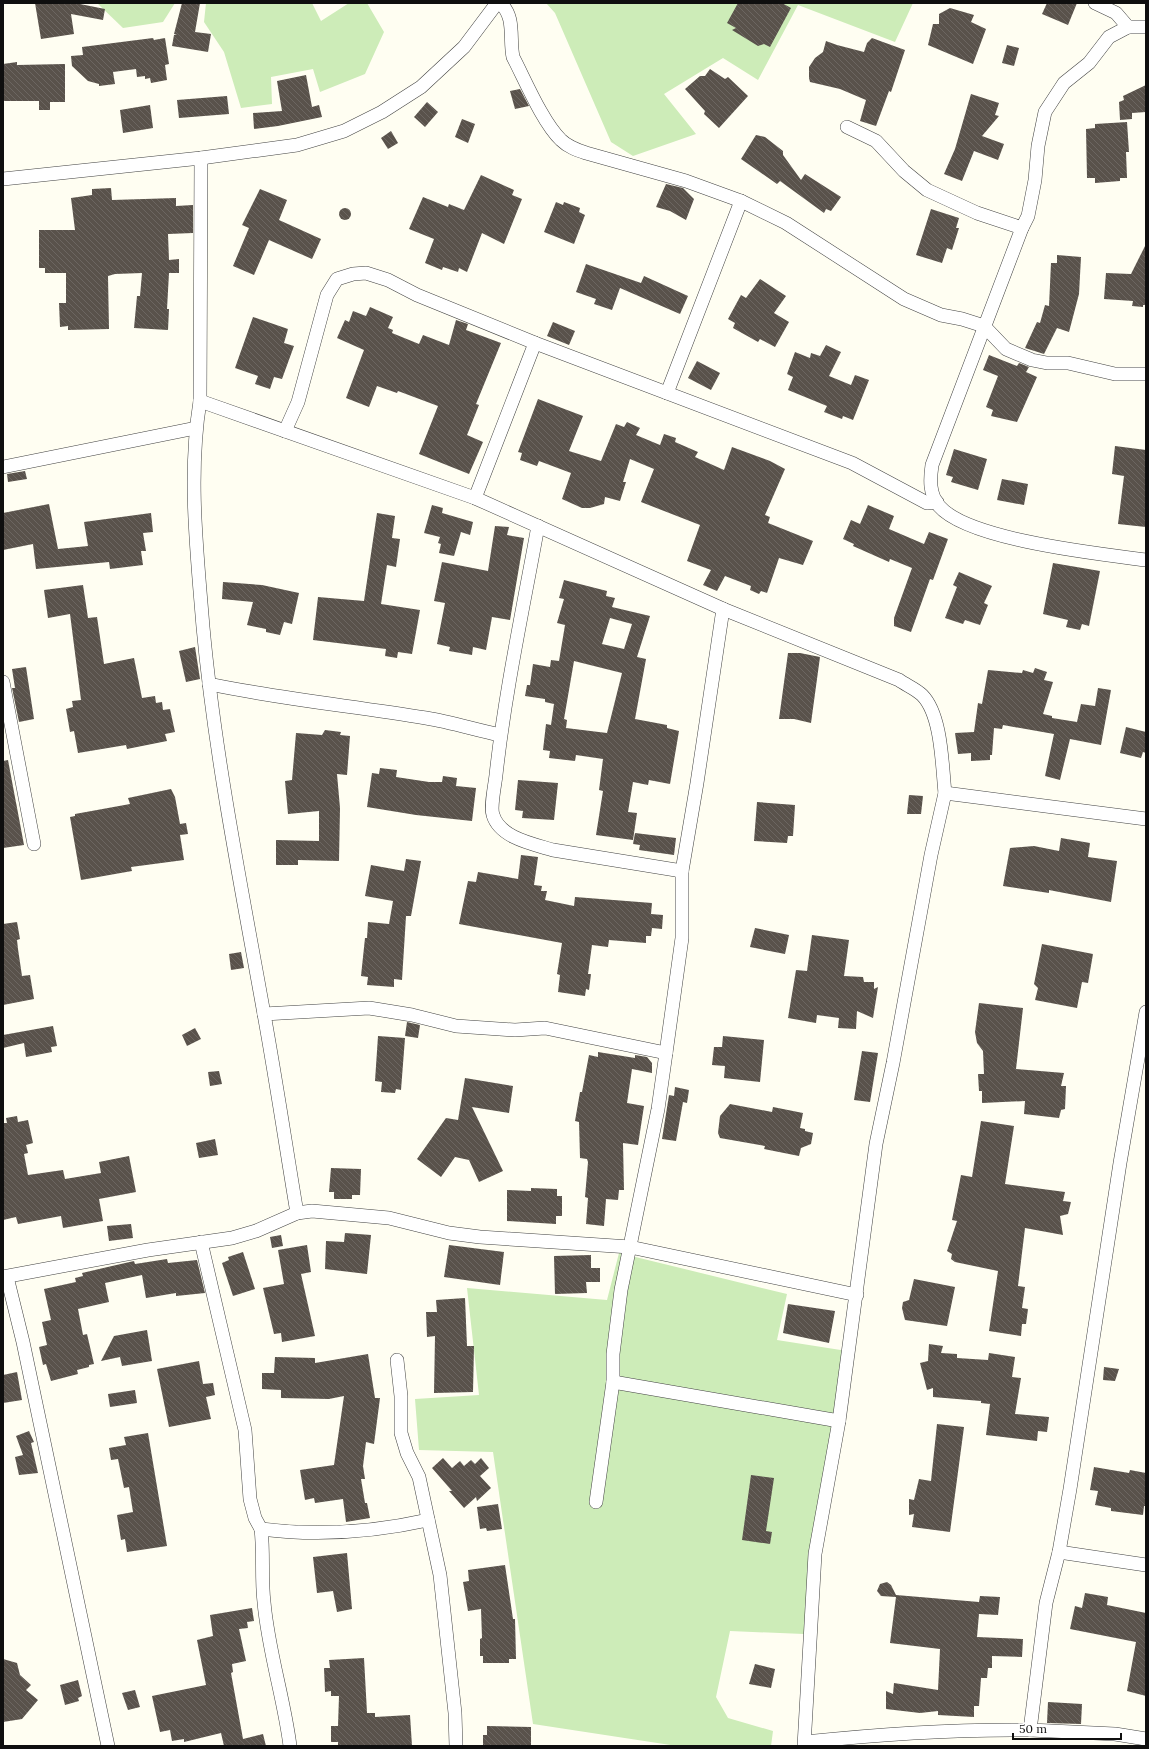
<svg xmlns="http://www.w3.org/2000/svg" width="1149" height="1749" font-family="Lora,serif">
<defs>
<pattern id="building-back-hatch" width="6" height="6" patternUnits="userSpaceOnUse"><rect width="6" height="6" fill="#59524b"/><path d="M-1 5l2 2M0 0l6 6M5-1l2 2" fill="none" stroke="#6c6661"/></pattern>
</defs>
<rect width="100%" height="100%" fill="#fffef2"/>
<g fill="#cdecb8">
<polygon points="97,3 175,3 163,22 123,28"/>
<polygon points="206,3 312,3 321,21 349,3 367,3 384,32 365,74 320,92 313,69 271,77 272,104 241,108 224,52 204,22"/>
<polygon points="546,3 913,3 895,42 798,5 758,80 723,58 664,94 696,134 633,156 611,142 555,13"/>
<polygon points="619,1253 787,1294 777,1340 847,1351 804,1634 730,1631 716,1697 728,1718 773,1731 771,1746 677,1746 533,1724 493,1452 419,1450 415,1399 479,1395 467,1288 607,1300"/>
</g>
<g fill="url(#building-back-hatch)" fill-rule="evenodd">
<polygon points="35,3 75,3 105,9 103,20 71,14 74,34 41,39"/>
<polygon points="182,3 200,3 195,32 211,34 208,52 172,46 174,35 177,35 174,34"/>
<polygon points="738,3 782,3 791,8 770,47 764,44 758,46 732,30 736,28 727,23"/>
<polygon points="1047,3 1077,3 1068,25 1042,14"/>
<polygon points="950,8 974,15 971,22 986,29 973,64 928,45 933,24 939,24 939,14"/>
<polygon points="153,38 154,40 165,38 169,64 165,65 167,80 151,83 150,78 145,79 145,76 137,77 136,69 113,72 115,84 99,86 99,84 88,81 72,66 71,56 83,55 82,47"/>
<polygon points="872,38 905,50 891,92 889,91 876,126 860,121 866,100 840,89 810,82 809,78 809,67 815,58 823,52 826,41 837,45 864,52 867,43"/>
<polygon points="1007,45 1019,48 1014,66 1002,63"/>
<polygon points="17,62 17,65 65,64 65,102 50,102 50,110 39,110 39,101 3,101 3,64"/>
<polygon points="710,69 725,79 728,77 748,96 719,128 704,114 705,111 685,89 700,76 705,76"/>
<polygon points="306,75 312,107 319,105 322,117 278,126 254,129 253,113 282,111 277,81"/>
<polygon points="1146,85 1146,112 1132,113 1132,119 1120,120 1119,102 1124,100 1123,96"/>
<polygon points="520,89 529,106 515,109 510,91"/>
<polygon points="971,94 999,103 995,115 999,116 982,136 1004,144 998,160 974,151 962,181 944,174 955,149"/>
<polygon points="227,96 229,114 179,118 177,100"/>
<polygon points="427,102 438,112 425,127 414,117"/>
<polygon points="150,105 153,128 123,133 120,110"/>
<polygon points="462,119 475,124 468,143 455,137"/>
<polygon points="1127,122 1129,152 1126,152 1127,178 1120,178 1120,181 1095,183 1095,178 1087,178 1086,129 1095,128 1095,124"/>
<polygon points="391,131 398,143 388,149 381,138"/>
<polygon points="756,135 765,137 783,151 783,155 801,180 805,174 841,197 831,211 826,209 824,213 780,181 777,184 741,159"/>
<polygon points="481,175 514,190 512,195 522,199 504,244 482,233 467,272 459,268 458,272 443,267 442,270 425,263 434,239 409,229 423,197 448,207 449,204 464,210"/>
<polygon points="666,184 683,188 694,199 686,220 670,211 656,207"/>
<polygon points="111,188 112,200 176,198 176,206 193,205 193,233 168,234 169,260 179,259 179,273 169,273 167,309 169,309 168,330 134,328 137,296 140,296 142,273 115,274 108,276 109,329 68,330 68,326 60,327 59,303 66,303 66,273 45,273 45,268 39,268 39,230 75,230 71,198 92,195 92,189"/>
<polygon points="260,189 287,200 279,220 321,239 312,259 269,240 254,275 233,266 249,228 242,225"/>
<polygon points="556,202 563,205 564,202 580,208 579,212 585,215 574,244 544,232"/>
<circle cx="345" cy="214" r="6"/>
<polygon points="931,209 959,218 956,228 959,228 952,250 947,248 942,263 916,255"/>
<polygon points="1146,244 1146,305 1143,305 1143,307 1132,306 1133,301 1104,299 1106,273 1131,274"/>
<polygon points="1057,255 1081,257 1079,294 1069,332 1057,328 1044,354 1025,348 1037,322 1040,323 1045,305 1049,306 1051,263 1057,263"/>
<polygon points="586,264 641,283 644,276 688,296 680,314 620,288 612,310 594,304 596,299 576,292"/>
<polygon points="760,279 786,296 774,313 789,322 775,347 760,339 758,342 733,328 735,323 728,319 741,295 746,298"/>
<polygon points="370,307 393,317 388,328 393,330 392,333 419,344 423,335 449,345 456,320 468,324 466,330 501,343 476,404 479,405 467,435 483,442 469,474 419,454 438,406 398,391 397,393 377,386 369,407 346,398 364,350 337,338 345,320 349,322 353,311 366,316"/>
<polygon points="253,317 288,329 284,343 294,346 282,379 274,377 270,389 255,384 258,376 235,368"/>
<polygon points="553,322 575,331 569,345 547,336"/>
<polygon points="826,345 841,352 829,376 851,385 855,375 869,380 853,420 843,416 842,419 824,412 827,406 788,390 793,377 787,374 795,352 810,358 811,353 820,356"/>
<polygon points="989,355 1017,366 1019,363 1029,367 1026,372 1037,377 1017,422 991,416 993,410 986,407 998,376 983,370"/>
<polygon points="697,361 720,373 711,390 688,378"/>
<polygon points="538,399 583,416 569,451 601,461 616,424 624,427 627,422 640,428 636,435 660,445 664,434 676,438 675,442 698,452 695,457 724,470 732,447 770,461 785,469 765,515 770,517 768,523 813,541 803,565 779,558 767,593 761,591 759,594 750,590 751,586 725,576 717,591 703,585 711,570 687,561 700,525 641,502 654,469 630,459 623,482 626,482 620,501 605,497 604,504 590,508 582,508 562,499 571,473 539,461 537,466 520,460 522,453 518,452"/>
<polygon points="1115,446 1146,450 1146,527 1118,524 1124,476 1112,474"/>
<polygon points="954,449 987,459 978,490 951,482 953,477 946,475"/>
<polygon points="25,471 27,479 8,482 7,474"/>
<polygon points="1002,479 1028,484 1024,505 997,500"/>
<polygon points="49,504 58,549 88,546 84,522 151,513 153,532 143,533 146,551 141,551 143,565 110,569 109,562 36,569 33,544 3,550 3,513"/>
<polygon points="432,505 443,508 442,513 473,522 470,535 461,532 454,556 439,553 441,544 438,543 440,537 424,533"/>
<polygon points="868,505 894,516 889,529 924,544 929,532 948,539 933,580 930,579 911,632 894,626 894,618 912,568 890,559 889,562 853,546 854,544 843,539 851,520 860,524"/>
<polygon points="377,513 395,516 392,538 400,539 396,567 387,565 381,604 420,610 412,654 398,652 397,658 385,656 386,649 313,640 318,597 364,601"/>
<polygon points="495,526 509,527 507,535 524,538 510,620 492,617 486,650 473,647 472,655 449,651 450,647 437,644 445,603 434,601 442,562 488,571"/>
<polygon points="1053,563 1100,571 1089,626 1082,624 1080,630 1066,627 1068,620 1043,614"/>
<polygon points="959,572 992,586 984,603 988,605 980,625 965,620 963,624 945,618 957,587 953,585"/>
<path d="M564 580 607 591 606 596 615 598 612 607 650 616 637 657 646 659 635 719 667 725V728L679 731 670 784 649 780 648 785 633 782 628 812 637 813 633 840 596 835 603 791 599 790 603 759 576 755 575 761 549 758 550 751 543 750 546 724 551 725 554 704 545 702V699L525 696 527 685H530L533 664 550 667 551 660 559 661 565 625 557 623 564 599 559 598ZM610 618 632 624 624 649 602 644ZM574 661 622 673 607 733 566 728 567 720 564 719Z"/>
<polygon points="223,582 262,585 299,593 292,624 284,622 280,635 266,632 266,629 247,625 253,602 222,599"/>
<polygon points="83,585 88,618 97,617 104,664 134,658 142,698 155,696 156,703 162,702 163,710 170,709 175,732 165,734 167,741 127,749 126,745 78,753 74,731 70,732 66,709 73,707 72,701 81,700 70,614 48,618 44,590"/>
<polygon points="195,647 200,679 186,682 179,651"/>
<polygon points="788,653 800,653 820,657 811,723 794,719 779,719"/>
<polygon points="26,667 34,719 19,722 12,688 15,688 12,669"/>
<polygon points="1035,668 1047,672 1044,680 1053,682 1043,714 1052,716 1052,718 1077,722 1081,704 1095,706 1098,688 1111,690 1101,745 1070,739 1060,780 1045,776 1054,734 1003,725 1002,729 994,728 992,755 990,755 990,760 971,761 971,753 958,754 955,733 974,732 978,703 982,704 988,670 1022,673 1023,670 1033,673"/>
<polygon points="1126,727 1146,732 1146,753 1143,752 1141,758 1120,753"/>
<polygon points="325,730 341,732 340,735 350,736 347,775 337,774 340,808 339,861 298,860 298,865 276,865 276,840 319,841 319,811 288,814 285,781 292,780 296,733 322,735"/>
<polygon points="8,760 24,845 3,848 3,761"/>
<polygon points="380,768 397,770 396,777 429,782 442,782 443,776 457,778 456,786 476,788 472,821 416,815 367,807 372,773 379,774"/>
<polygon points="518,780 558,783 554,820 522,818 523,811 515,810"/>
<polygon points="171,789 175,797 180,824 186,823 188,834 180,835 184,860 131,867 132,871 81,880 70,817 75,816 75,814 130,804 128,798"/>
<polygon points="909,795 923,796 921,814 907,814"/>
<polygon points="757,802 795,805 793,836 788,836 787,843 754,841"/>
<polygon points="635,833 676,838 674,855 639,850 640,845 633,844"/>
<polygon points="1061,838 1090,843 1088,857 1117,861 1111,902 1049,890 1049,893 1003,886 1010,848 1034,846 1059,851"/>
<polygon points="521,855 538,857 534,885 542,886 541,891 547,891 545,900 574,906 575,897 652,903 651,914 663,915 662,929 652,928 651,936 646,936 646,943 609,940 608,947 592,945 588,974 591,974 589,990 586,989 585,996 558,992 560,975 557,974 562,943 459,924 468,881 476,882 478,872 518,879"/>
<polygon points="406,859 421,861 411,916 406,916 402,980 394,979 394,987 367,985 368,977 361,976 365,938 367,938 368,922 389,924 393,901 365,896 371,865 404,871"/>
<polygon points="17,922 20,939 17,940 18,949 22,976 30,975 34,999 3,1005 3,924"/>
<polygon points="755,928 789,935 785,954 750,947"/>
<polygon points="812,935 849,940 844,976 863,977 864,982 874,982 874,989 878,987 873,1018 857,1011 856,1029 838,1028 839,1018 817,1015 816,1023 788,1018 796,970 807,971"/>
<polygon points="1042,944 1093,954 1088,983 1082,982 1077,1008 1035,1000 1038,988 1034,984"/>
<polygon points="241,952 244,968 231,970 229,954"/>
<polygon points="979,1003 1023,1008 1016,1069 1064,1073 1061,1086 1066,1086 1065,1109 1061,1110 1059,1118 1024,1114 1025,1101 982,1103 982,1091 979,1091 978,1074 984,1074 983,1051 977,1043 975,1032"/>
<polygon points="407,1022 420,1025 418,1038 405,1036"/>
<polygon points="53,1026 57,1046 51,1047 52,1052 26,1057 24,1043 3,1048 3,1035"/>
<polygon points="195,1028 201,1039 187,1046 182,1035"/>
<polygon points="378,1036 405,1038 401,1090 396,1089 395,1093 381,1092 382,1082 375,1081"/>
<polygon points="723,1036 764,1040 760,1082 724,1078 725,1066 712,1065 714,1047 722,1047"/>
<polygon points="862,1051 878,1053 870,1102 854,1100"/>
<polygon points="598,1052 635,1058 635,1055 647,1057 652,1063 652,1073 632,1069 627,1103 644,1106 638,1145 623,1143 624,1190 619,1190 618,1200 606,1199 604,1226 586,1224 588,1198 585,1197 588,1162 587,1159 580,1158 579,1122 575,1121 580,1092 582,1092 589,1055 598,1057"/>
<polygon points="219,1071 222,1084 210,1086 208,1072"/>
<polygon points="465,1078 513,1086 509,1113 472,1107 503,1171 479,1182 469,1160 455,1157 441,1177 417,1159 446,1118 458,1120"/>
<polygon points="675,1087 689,1090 687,1103 683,1102 676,1141 662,1139 669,1095 674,1096"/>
<polygon points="730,1104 772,1112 773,1107 803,1113 800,1128 805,1129 805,1131 813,1133 811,1144 801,1148 799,1156 764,1149 765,1146 720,1138 718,1133 720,1116"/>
<polygon points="17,1116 18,1122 28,1120 33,1143 26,1145 28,1153 24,1154 28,1175 63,1170 65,1179 101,1173 99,1162 129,1156 136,1192 99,1199 103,1221 63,1228 61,1216 18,1224 16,1217 3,1220 3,1123 7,1123 6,1118"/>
<polygon points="981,1121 1014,1126 1005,1184 1065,1192 1063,1201 1071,1202 1068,1214 1060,1216 1063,1235 1025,1228 1018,1286 1025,1287 1022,1308 1028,1309 1026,1324 1022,1324 1021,1336 989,1331 998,1271 955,1262 951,1259 952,1254 947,1251 957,1221 952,1220 961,1175 972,1177"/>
<polygon points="215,1139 218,1155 199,1158 196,1143"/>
<polygon points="331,1168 361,1169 360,1195 352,1195 352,1199 334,1199 334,1192 329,1192"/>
<polygon points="531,1188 557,1189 557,1196 562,1196 562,1216 556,1216 556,1224 507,1221 507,1190 531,1191"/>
<polygon points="131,1224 133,1238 109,1241 107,1226"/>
<polygon points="345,1233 371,1235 367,1274 325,1269 326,1241 344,1242"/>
<polygon points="281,1235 283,1246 272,1248 270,1237"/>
<polygon points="307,1245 311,1272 301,1274 315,1336 282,1342 281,1333 274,1334 263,1288 284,1284 278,1250"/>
<polygon points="449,1245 504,1252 500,1285 444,1277"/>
<polygon points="243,1252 255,1289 233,1296 222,1263 229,1260 228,1257"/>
<polygon points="591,1255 591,1268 600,1268 600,1282 586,1282 587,1293 555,1294 554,1256"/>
<polygon points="167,1259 168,1263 197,1260 205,1293 176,1296 176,1293 146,1298 142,1275 105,1283 109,1302 78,1309 83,1335 87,1334 94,1364 89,1365 89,1367 77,1370 78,1374 51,1381 46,1364 43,1365 39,1347 47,1345 42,1322 51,1320 44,1289 76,1282 75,1278 83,1276 82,1273 112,1266 134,1261 135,1264"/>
<polygon points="914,1279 955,1287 947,1326 905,1320 902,1308 903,1302 909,1300"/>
<polygon points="465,1298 467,1346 474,1346 473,1392 434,1393 435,1336 427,1337 426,1312 437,1312 436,1300"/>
<polygon points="788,1304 835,1311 829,1343 783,1333"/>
<polygon points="147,1330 152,1361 122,1366 120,1357 101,1361 114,1336"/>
<polygon points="929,1344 943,1346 941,1353 957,1354 957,1358 988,1360 989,1353 1015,1357 1012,1377 1021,1378 1015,1414 1049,1417 1047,1432 1038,1431 1037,1441 986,1435 990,1404 981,1403 981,1401 933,1397 933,1388 927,1390 920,1363 928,1361"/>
<polygon points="368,1354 375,1398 380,1398 374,1444 366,1442 363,1466 365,1479 361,1479 365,1503 367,1503 370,1518 346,1522 343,1499 315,1503 314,1498 305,1500 300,1470 334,1465 344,1396 329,1399 281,1398 281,1390 262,1389 262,1373 274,1373 275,1357 315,1358 315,1363"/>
<polygon points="199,1361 203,1384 213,1383 215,1395 206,1397 211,1419 169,1427 157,1369"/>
<polygon points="1104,1367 1119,1369 1115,1381 1103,1380"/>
<polygon points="17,1372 22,1400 3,1403 3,1375"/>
<polygon points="135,1390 137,1403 110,1407 108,1394"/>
<polygon points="937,1424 964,1427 950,1532 912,1527 914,1514 909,1515 909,1499 914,1500 919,1479 931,1481"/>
<polygon points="29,1431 34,1442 31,1443 38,1473 19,1475 15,1457 23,1455 16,1436"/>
<polygon points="148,1433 167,1546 127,1552 125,1539 121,1540 117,1515 133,1512 129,1487 124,1488 118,1459 111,1460 109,1448 126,1445 124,1437"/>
<polygon points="443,1458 452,1468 460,1461 464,1466 471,1460 475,1464 481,1458 489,1468 480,1476 491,1488 477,1501 476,1497 464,1508 449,1491 452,1491 432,1468"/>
<polygon points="1094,1467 1129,1473 1130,1470 1146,1473 1146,1506 1144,1506 1143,1515 1111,1511 1111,1508 1095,1505 1098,1491 1090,1490"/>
<polygon points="751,1475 774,1478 766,1531 772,1532 770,1544 742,1540"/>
<polygon points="498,1504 502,1529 487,1531 486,1528 480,1529 477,1507"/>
<polygon points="347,1553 352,1609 337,1612 333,1591 317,1593 313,1557"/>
<polygon points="505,1565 513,1619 515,1619 516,1659 509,1659 509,1663 483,1663 483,1656 480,1656 480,1639 482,1638 481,1609 468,1611 463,1582 469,1581 468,1570"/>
<polygon points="887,1582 891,1585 896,1595 979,1602 980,1596 1000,1597 998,1615 979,1614 977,1637 1023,1639 1022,1657 992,1656 992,1668 988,1668 987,1678 981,1678 979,1706 974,1706 974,1717 938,1715 938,1711 920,1713 886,1709 886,1691 893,1694 894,1683 938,1690 940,1649 890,1643 896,1597 881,1596 877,1591 880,1584"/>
<polygon points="1085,1593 1108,1597 1107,1605 1146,1613 1146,1696 1127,1691 1136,1642 1070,1629 1075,1606 1082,1608"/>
<polygon points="252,1608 254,1621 247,1622 248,1628 239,1629 246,1661 232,1664 233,1672 231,1673 243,1739 263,1734 266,1746 224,1746 221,1733 184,1742 184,1739 172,1741 170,1730 160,1732 152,1696 206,1685 197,1640 213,1636 210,1615"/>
<polygon points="364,1658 367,1713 375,1713 375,1717 410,1715 412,1746 338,1746 338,1742 331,1742 331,1726 338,1726 339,1696 331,1696 331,1691 325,1692 324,1668 330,1668 329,1660"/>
<polygon points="3,1659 17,1663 20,1675 31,1685 26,1690 38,1700 22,1719 3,1722"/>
<polygon points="755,1664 775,1669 771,1688 749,1684"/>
<polygon points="78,1680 82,1696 78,1698 79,1701 65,1705 60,1685"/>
<polygon points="135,1690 140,1707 128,1710 122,1693"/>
<polygon points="1048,1702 1082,1704 1081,1724 1047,1723"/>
<polygon points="487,1726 531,1727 531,1746 483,1746 483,1735 487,1735"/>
</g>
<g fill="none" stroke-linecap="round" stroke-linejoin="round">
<g stroke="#424242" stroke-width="14">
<g id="minor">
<path d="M500 3C516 17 509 38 513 57 525 80 543 123 561 140 568 147 577 150 586 153L686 181 741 201 786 223 904 299 941 315 962 319 984 326 1006 349 1032 360 1047 363H1068L1115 374H1146"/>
<polyline points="1095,3 1116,13 1128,27"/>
<path d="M1146 27H1128L1109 37 1089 63 1064 83 1045 112 1038 146 1035 180 1028 216 1022 228 932 465C930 479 929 494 939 506 968 540 1100 554 1146 560"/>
<polyline points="847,127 876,141 904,171 927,190 977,213 1022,228"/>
<path d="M201 158 200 401C188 476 197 552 203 627 215 757 241 885 264 1014 276 1080 286 1147 297 1213"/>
<polyline points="3,179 201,158 297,145 344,131 382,112 421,87 464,47 497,3"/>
<polyline points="667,393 741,201"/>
<path d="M200 401 475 498 723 609 899 680C906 685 916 689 922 695 942 715 942 766 945 793L1146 819"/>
<polyline points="285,431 298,402 327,295 337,279 353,274 366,273 388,280 417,295 535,343 852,463 927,503 937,502"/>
<polyline points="3,467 196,428"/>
<polyline points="475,498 535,343"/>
<path d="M538 526C523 609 505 692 496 775 495 785 490 807 493 815 500 838 533 844 553 850L682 871"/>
<polyline points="3,682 34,844"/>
<path d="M209 684C281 699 353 706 426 718 451 722 476 730 500 735"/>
<polyline points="1146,1012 1120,1163 1070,1489 1059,1552 1046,1603 1030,1730 1115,1734 1146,1739"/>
<polyline points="264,1014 369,1008 412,1015 456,1026 515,1030 545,1028 666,1053"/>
<path d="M201 1242 245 1430 250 1499 255 1518 261 1529C316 1536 374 1532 428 1520"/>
<polyline points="3,1277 148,1250 232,1238 256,1231 297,1213 312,1211 389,1218 449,1233 480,1237 630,1247 857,1295"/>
<polyline points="7,1277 23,1342 108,1746"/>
<polyline points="397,1360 401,1396 401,1433 407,1453 419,1477 440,1575 455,1713 456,1746"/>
<polyline points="613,1382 839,1421"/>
<polyline points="596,1502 613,1382 613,1354 621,1290 658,1109 666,1053 682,938 682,871 697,783 723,609"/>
<path d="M261 1529C264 1553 261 1578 264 1602 268 1650 284 1698 290 1746"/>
<polyline points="1059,1552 1146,1565"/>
<path d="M805 1742C880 1734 954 1729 1030 1730"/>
<polyline points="804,1746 815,1554 839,1421 876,1144 893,1063 931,855 945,793"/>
</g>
</g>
<use href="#minor" stroke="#fff" stroke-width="13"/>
</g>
<rect width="1149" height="1749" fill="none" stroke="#0f0f0f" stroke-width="8"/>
<path d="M1013 1733v6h108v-6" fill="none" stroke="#0f0f0f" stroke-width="2"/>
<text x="1019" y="1733" font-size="12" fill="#0f0f0f" stroke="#ffffff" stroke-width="3" paint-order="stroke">50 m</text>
</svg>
